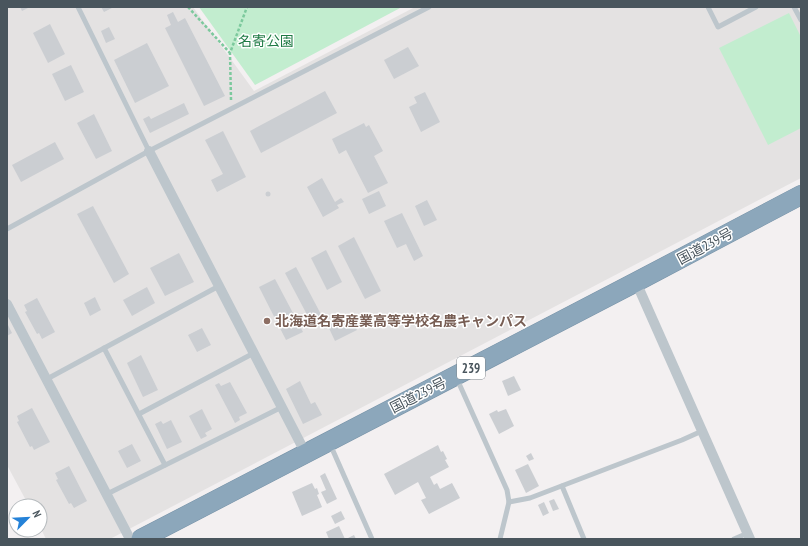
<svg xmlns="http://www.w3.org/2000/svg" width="808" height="546" font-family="'PT Sans Narrow','Noto Sans JP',sans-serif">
<rect width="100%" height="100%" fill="#f3f0f1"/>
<polygon fill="#e4e2e2" points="7,7 193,7 254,91 415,7 801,7 801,178 110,539 46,539 40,527 40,506 29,506 7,465"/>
<g fill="#c2edcf">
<polygon points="199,7 402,7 255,85"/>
<polygon points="789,13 801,37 801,128 768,145 719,48"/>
</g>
<g fill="#cbced2">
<polygon points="20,7 30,7 22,11"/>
<polygon points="101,7 114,7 104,12"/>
<polygon points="173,12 178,22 185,18 225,96 204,106 165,28 171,25 167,15"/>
<polygon points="50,24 65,54 48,63 33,33"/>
<polygon points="109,27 115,39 106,43 101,31"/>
<polygon points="147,43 169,86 135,103 114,60"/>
<polygon points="408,47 419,66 394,79 384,60"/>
<polygon points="71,65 84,92 65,101 52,74"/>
<polygon points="325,91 337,113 261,153 250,131"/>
<polygon points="425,92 440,122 421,132 409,107 417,103 414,97"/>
<polygon points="184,103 189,114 150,133 143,119 149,116 151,119"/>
<polygon points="94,114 112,151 96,159 77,123"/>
<polygon points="364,123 366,127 369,125 383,151 374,156 388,183 368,193 346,150 339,154 332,139"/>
<polygon points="223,131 246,177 217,192 211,180 223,174 205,140"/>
<polygon points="55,142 64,159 21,182 12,165"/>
<polygon points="322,178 335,202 341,198 344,202 337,205 339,208 323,217 307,187"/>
<polygon points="379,191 386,206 369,214 362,199"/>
<circle cx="268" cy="194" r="2.5"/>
<polygon points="427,200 437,220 424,226 415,206"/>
<polygon points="93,206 129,274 114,283 77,214"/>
<polygon points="402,213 423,256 414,261 406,244 397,248 384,221"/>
<polygon points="354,237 381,291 365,299 338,246"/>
<polygon points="326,250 342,282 327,290 311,258"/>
<polygon points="179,253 194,282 165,296 150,268"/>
<polygon points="296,267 324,320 313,326 285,273"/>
<polygon points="275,279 303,332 286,340 259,287"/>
<polygon points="147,287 155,303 132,316 123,300"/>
<polygon points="95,297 101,310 90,316 84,303"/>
<polygon points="37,298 55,332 42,339 39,333 37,334 25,312 27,311 24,305"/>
<polygon points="348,314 357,330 335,341 327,324"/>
<polygon points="7,323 12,333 7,336"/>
<polygon points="202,328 211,345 197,352 188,335"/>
<polygon points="141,355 158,390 143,397 127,363"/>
<polygon points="514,376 521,390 508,396 502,381"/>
<polygon points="300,381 311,404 315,402 322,415 303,424 286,389"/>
<polygon points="230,382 247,413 239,417 240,420 235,423 215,385 219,383 221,386"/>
<polygon points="32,408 50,442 34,450 32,446 30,447 17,422 19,421 17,416"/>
<polygon points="202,409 212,429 205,433 207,436 201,439 189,416"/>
<polygon points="506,409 514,426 499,434 489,414 497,410 498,412"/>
<polygon points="171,420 182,442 167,449 155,424 161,421 163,424"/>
<polygon points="132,444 141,461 127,468 118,451"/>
<polygon points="438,445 441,452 443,451 447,459 445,460 449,467 430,477 434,485 437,483 440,489 452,483 460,498 429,514 421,500 426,498 418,482 395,495 384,474"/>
<polygon points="531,453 534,459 529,461 526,456"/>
<polygon points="528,464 539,486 526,493 515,470"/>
<polygon points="69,466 87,501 74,508 71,503 69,504 56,480 58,479 55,473"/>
<polygon points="325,473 337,499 327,504 321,492 326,490 320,476"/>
<polygon points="312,483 315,489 317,488 319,494 317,495 322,507 302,516 292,492"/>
<polygon points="554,499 559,509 553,511 549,501"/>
<polygon points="544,502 549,513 543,516 538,505"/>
<polygon points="341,511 345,519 335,524 331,516"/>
<polygon points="339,526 345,539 329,539 326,532"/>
<polygon points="354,535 356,539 348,539 348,538"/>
</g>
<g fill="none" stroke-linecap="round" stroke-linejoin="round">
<g stroke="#7792a7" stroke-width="20">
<polyline id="highway" points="141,539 636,282 801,195"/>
</g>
<g stroke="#7cc99d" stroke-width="2.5" stroke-dasharray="3 2" stroke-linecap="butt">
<polyline points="188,7 230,53"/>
<polyline points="231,100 230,53 247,7"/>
</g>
<g stroke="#bdc6cc" stroke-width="5">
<polyline points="78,7 149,151"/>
<polyline points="708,7 718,27 756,7"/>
<polyline points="794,7 801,20"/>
<polyline points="7,229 149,151 429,7"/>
<polyline points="104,348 165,465"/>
<polyline points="47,379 219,286"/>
<polyline points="457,379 507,490 509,502 500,539"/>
<polyline points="139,414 254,353"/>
<polyline points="330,444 372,539"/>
<polyline points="562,486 584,539"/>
<polyline points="107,494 282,407"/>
<polyline points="509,502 530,498 682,440 702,431"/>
<polyline points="734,539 748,533"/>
</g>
<g stroke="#bdc6cc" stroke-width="10">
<polyline points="149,151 306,454"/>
<polyline points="636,282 750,539"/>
<polyline points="7,304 130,539"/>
</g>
<use href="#highway" stroke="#8ca7bb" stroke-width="19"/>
</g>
<circle fill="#8d6e63" stroke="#fff" stroke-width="1.5" cx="267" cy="321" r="4"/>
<g text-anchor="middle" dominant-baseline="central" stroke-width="3" stroke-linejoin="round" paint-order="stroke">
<rect fill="#fff" stroke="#80888e" stroke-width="1" x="457" y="357" width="28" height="22" rx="3"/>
<g font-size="13" font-weight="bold" fill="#49555d">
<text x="471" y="368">239</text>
</g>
<g font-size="14" fill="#1e7a44" stroke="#fff">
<text x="266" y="41">名寄公園</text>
</g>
<g font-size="14" fill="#49555d" stroke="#fff">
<text transform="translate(705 246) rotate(-28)">国道239号</text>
<text transform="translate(418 395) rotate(-27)">国道239号</text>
</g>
<g font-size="14" font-weight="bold" fill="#785e54" stroke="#fff" text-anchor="start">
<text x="275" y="321">北海道名寄産業高等学校名農キャンパス</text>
</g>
</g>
<rect width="808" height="546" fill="none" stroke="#49555d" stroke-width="16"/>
<g transform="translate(28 518) rotate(66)"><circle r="19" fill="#ffffff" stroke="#b6bbbe"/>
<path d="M0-3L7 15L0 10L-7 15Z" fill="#2582d8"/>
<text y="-6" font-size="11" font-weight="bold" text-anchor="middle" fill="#49555d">N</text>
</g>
</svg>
